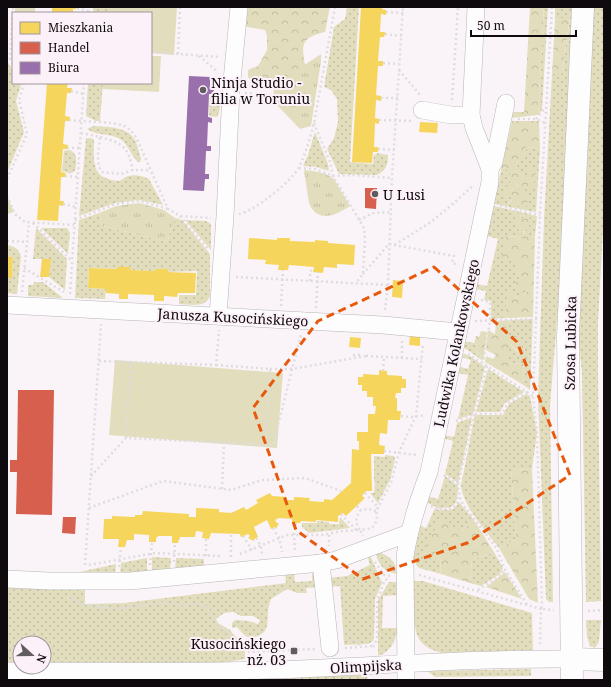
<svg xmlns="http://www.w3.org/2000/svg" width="611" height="687" font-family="'Noto Serif',serif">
<defs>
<pattern id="grass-dots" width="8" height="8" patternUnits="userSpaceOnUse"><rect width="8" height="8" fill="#e2debd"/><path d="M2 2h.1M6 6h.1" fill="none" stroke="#c1bda1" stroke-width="1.8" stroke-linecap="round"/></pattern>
<pattern id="forest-crowns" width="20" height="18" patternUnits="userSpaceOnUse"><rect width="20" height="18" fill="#e2debd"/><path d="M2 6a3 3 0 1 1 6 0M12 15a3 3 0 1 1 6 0" fill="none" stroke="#c1bda1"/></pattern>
<pattern id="park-tufts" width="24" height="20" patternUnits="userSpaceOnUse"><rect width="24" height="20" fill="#e2debd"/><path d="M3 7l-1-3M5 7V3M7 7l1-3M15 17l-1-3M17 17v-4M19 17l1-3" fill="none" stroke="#c1bda1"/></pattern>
</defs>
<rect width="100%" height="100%" fill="#faf4f8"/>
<g fill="url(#grass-dots)">
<rect x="93" y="7" width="14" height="6"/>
<path d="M347 7H359L350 162 373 164 374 153 375 155 377 154V153L388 155C388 164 386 171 377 175L339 174 327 149 334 138 338 122 337 99 331 90 324 87 334 27 345 19Z"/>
<polygon points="544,7 548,7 542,110 538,115"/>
<polygon points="555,7 573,7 558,309 550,405 553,602 549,602 546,599 538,398 544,219 552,74 562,74 570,17 555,20"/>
<polygon points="592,7 604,7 604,209 598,323 598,375 601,601 586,602 582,374 577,320"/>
<polygon points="7,61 13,71 13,83 20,83 21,85 16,101 24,132 7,173"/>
<polygon points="88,83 103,83 100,121 96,121 86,116"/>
<path d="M210 94 211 96 218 99C221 104 220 112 217 117L209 116Z"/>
<path d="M93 126C107 127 127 126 135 140 138 146 139 153 141 159L140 162H138C131 156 129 145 120 139 110 133 97 136 87 129Z"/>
<polygon points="315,132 328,164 329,171 316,167 303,166 308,155"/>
<path d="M86 138 94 139C94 153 91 173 106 178 110 180 115 181 119 181 122 180 125 177 128 176 135 174 142 176 149 179L163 205 139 200 115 203 79 216Z"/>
<polygon points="526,147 540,149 536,212 494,204 501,170 510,170 510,185 514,196 508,204 526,206 517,189 518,181 524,179 516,169 518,160 524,160"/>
<path d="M64 150 65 151 67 150 72 151 76 156C76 163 78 175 68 173 66 172 64 171 62 172Z"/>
<path d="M494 206 516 211 515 212 518 213 515 219C521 225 524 234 524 242L519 240 520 237 506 236 523 261 520 266 527 263 532 270 515 269 520 279 530 289 520 299 508 292 505 318 491 319V301L484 300 486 291 475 289 476 284 487 286 498 239 487 236Z"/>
<path d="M99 213 102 226 167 242 175 218 182 220 210 254V296C205 309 190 304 179 304V295H196L197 271 168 272V269H156L155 271 130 270V267H117V269L89 268 88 288 106 289 105 299 75 298 79 220Z"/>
<polygon points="525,213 537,216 535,237 523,235 528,222 532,223 528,219 532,215 524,219 520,218 521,215 524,216"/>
<polygon points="185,220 206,221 211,224 211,250"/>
<polygon points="36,228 67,259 65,290 49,277 51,259 33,259"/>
<polygon points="41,228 67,228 70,233 68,254"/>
<path d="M7 245C14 246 19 249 21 256L17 294 7 293V278H12L13 258 7 257Z"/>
<polygon points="34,282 43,282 63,298 28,296 28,285 33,285"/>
<polygon points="533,319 530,390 522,384 524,364 509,363 509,343 518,352 524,348 511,338 505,330 510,320"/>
<polygon points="464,341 474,343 474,344 478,345 476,353 484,355 483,361 463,347"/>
<polygon points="461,353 470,356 485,367 473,414 458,419 468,375 457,373 458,366 468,369 471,360 460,357"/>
<polygon points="488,369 524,392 505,403 500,412 476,412"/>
<path d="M526 394 530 396 537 433 532 469 511 470 516 539 499 548C486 531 462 505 461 485L475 415H503L509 404Z"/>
<polygon points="472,417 458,483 445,474 453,441 442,438 443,435 454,437 457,423"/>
<polygon points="385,455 394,456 395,459 390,480 378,503 370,493 374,493 375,483 374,482 374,456 385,457"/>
<path d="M445 476 458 486C457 495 459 504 449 508L445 507 440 509 424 501 426 496 438 499Z"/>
<path d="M459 502 474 520 461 531 422 555 440 560 441 574 419 568C409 559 416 537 418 525L426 528 435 508 441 511 444 509C452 512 455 508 459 502Z"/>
<polygon points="340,517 350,528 309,533 302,527 302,523 317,523 317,521 329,522 329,524 339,524"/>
<polygon points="494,552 503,568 500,574 481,586 470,583 472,560"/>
<path d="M381 553C391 557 397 563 396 574 384 571 379 566 376 554Z"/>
<polygon points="367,555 370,555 382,583 375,599 374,636 373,641 368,644 344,645 340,586 328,587 329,578 347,576 370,565"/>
<polygon points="152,557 171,558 170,571 152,573"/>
<polygon points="147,558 147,573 120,575 121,563"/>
<polygon points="176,558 204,559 204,568 175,571"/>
<polygon points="116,564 115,577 79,572"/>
<path d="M312 572 315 575 318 587 306 588 307 593H297L287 589 271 599C269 604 268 609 268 615 267 627 268 633 255 637 247 640 242 633 237 627L232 628V623L235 620 249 621 258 624 260 620 253 616H241L233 612 224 613 216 619 218 623 230 630 238 640 252 648 245 649V659L222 663 44 662V643H20V662H7V586L85 589V604L124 603 286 583 285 573H294L295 582 312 581Z"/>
<path d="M414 581H423L532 613 533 650 442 653C418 647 414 635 414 612 414 601 414 591 414 581Z"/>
<path d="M389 582H397V595L383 596 382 628H398C396 640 391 652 378 656V600Z"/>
<polygon points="586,620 601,620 599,642 595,648 590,646 587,637"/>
<polygon points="531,669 531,676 435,677 427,671"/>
<polygon points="368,674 367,680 7,680 7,677"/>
</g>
<g fill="url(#forest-crowns)">
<rect x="15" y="7" width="20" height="6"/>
<path d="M243 7H330L325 32C302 38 301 43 305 65 287 77 267 97 248 77V70L258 66 267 50V36L265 30 242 26Z"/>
<polygon points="530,7 544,7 538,115 511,118 512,112 524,112"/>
<polygon points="570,16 562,74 552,74 555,20"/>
<polygon points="512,121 539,121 540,149 526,147 524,161 518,160 516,168 524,179 530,168 534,170 534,188 523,189 518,182 517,189 529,196 526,207 508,205 513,197 504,197 505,187 510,184 510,170 501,170"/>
<polygon points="516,211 525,213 524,216 521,215 520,218 524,219 527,214 532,215 529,219 533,221 533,223 528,223 528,226 532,227 531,230 524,230 523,234 535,237 533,317 505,318 508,292 520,299 529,290 521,293 514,284 520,279 515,269 531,269 527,263 523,267 520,267 522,261 518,263 502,259 506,236 520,237 519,240 524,241 524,239 521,238 522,232 518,232 519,223 511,221 511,220 515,219 515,217 511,217 513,213 517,214 518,213 515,212"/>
<polygon points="510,320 505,330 511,337 516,336 524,348 519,352 509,343 509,363 524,364 522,384 485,362 486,356 493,359 496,355 486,350 488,330 495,334 496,321"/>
<polygon points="481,331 487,332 484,355 476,353 478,345 474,344 476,336 479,337"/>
<polygon points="532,469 538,603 529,599 499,548 516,539 511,470"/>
<polygon points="440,519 461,531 474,520 494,552 472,560 470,583 441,574 440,560 422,556"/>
<polygon points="505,572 522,599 486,587"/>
</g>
<g fill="url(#park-tufts)">
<polygon points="321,54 321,61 311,126 300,129 273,101 274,85"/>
<path d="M304 170C314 171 325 172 334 179L350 206C337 215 317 224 309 203Z"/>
<polygon points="7,196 14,212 7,214"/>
<polygon points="139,203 164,210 175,218 167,242 102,226 99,213 116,206"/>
</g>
<g fill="#e2debd">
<polygon points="107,7 177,7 174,55 151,53 151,13 107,13"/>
<polygon points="151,56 161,56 159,92 102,89 103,83 151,83"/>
<polygon points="115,360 283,373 277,448 109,435"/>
</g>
<g fill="#f6d55c">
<polygon points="52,7 77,7 76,9 73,9 73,13 52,13"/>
<polygon points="361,7 382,7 382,9 386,10 386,15 381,14 380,32 385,32 385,34 384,37 380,37 378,61 383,61 383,66 378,66 376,95 381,96 381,101 376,100 375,118 379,119 379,124 375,123 374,147 378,147 378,152 373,152 372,163 352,162"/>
<polygon points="47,83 68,83 67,88 72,88 71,93 67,93 65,116 70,117 70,119 69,121 65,121 63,144 68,145 68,147 67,149 63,149 61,172 66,173 65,177 61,177 60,201 64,201 63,206 59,205 58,221 37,220"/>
<polygon points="420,122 438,123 437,133 419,132"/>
<polygon points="249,238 277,240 277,238 290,238 290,241 315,242 315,240 328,241 328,243 355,245 354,265 337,264 337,268 324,267 323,273 313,272 314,267 289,265 288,270 278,270 279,265 265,264 266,260 248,259"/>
<polygon points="7,257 13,257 12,278 7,278"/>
<polygon points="42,259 51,259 49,277 40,277"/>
<polygon points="117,267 130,267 130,270 155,271 155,269 168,269 168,272 196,273 195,293 178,293 177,297 164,296 164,301 154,301 154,295 128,294 128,299 119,299 119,294 106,293 106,289 88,288 89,268 117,269"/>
<polygon points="393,280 403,281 402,298 392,297"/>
<polygon points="410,336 420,336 420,346 409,345"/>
<polygon points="350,337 361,338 360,348 349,347"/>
<polygon points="379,370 387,371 387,375 402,376 402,379 406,379 406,388 401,388 401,393 396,393 395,398 397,398 397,411 401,411 400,420 388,420 387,434 380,433 379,445 385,446 384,454 371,454 372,491 366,491 362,496 365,498 346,516 343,513 338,516 338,522 316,520 316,522 301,521 300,523 292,523 292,519 279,518 275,520 277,523 279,523 276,529 275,527 271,529 267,520 254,527 258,537 254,539 254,541 248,538 250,536 248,534 241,537 240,534 211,533 209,539 202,538 203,532 196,531 195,537 180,537 180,539 179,539 178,543 172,543 172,536 158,536 157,538 156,537 156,542 149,542 149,535 134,534 134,540 127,540 125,547 118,547 119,539 103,539 104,519 112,519 112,516 135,517 135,515 142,515 143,511 189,514 189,517 196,517 196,508 219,509 219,512 231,513 244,507 246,510 258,503 256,500 270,493 272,496 287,497 287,500 294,500 294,497 310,498 309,501 324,502 324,499 332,500 351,483 352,449 359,450 359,441 357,441 357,432 368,432 368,414 375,414 376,406 373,406 373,397 367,397 367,391 362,391 362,385 358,385 358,377 363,377 363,374 379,375"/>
</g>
<g fill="#d6604d">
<polygon points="365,188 377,188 376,209 365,208"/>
<polygon points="18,390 54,390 52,515 16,514 17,472 10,472 10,460 17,460"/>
<polygon points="63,517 76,517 75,534 62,533"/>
</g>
<polygon fill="#9970ab" points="189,76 210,77 210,89 214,89 213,94 209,94 208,117 212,118 212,123 208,122 207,146 211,146 211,151 206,151 205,174 209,174 209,179 205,179 204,191 183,190"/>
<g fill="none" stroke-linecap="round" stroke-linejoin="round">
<g stroke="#b8b4b7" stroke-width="18">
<g id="minor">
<polyline points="422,110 451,115 471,115"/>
<polyline points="490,169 494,162 506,103"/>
<polyline points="7,305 383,325 458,332"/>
<polyline points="218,316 225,216 231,91 239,7"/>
<polyline points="321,563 330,648"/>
<polyline points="7,579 49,581 130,581 321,563 336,560 409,533"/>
<path d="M7 671C105 671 203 673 300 669 391 665 481 658 572 659"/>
<path d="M406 680 405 556C410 525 418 501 429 472L490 182V169L474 128 471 115 476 7"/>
</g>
</g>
<g stroke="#b8b4b7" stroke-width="23">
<g id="major">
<polyline points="572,659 604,660"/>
<polyline points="572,680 568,336 583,7"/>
</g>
</g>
<g stroke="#dfdcde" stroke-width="2.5" stroke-dasharray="2 3" stroke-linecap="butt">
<polyline points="552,7 540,215 533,396 537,433 542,604 541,609 554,610"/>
<polyline points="77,8 89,11"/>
<polyline points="386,12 403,13"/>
<polyline points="89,13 89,7"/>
<polyline points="385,34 401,36"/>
<polyline points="151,52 220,57"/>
<polyline points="178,54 180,7"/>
<polyline points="199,56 218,72"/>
<polyline points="383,63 399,64"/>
<polyline points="13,64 10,59 13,7"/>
<polyline points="399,70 421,96"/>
<polyline points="71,91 84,94"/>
<polyline points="245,93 271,95"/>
<polyline points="381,98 398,98"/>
<polyline points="452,100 458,7"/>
<polyline points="518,119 536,119 545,123"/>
<polyline points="536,119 546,107"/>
<path d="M69 120C84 122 112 121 124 126 129 128 132 132 136 137L168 209 180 216 211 218"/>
<polyline points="379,120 413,121"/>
<polyline points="314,123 330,162 333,176 364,228 365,239 363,274 356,283"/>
<path d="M81 133 100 137C99 149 95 162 102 172L121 174 133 170H150"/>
<path d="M100 137C123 143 128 147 133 170"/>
<polyline points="67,148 80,148"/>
<polyline points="378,149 394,150"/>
<polyline points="299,168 315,169 333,176 353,175 392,178"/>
<polyline points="65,176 79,177"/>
<polyline points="7,179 27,134 19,100 24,83"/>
<polyline points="7,196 15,214 25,222 74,225"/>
<polyline points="63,204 76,207"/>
<polyline points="500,206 540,215"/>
<path d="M239 214C255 211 292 181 299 167 306 153 310 138 314 123L335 7"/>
<polyline points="180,216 208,249"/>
<polyline points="75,220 115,204 139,201 168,209"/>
<polyline points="359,220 373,213 390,212"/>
<polyline points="33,223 72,261"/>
<polyline points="7,241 27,242"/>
<polyline points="394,245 454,256 452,263 458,265"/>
<polyline points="24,268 64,292"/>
<polyline points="363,274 389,244 396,244 431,222 455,202 474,185"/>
<polyline points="236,277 388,285"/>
<polyline points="310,281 310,271 314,269"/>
<polyline points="22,292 29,223"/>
<polyline points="70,294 84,83"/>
<polyline points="481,300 490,302 490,321 483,363"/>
<polyline points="281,306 283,270"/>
<polyline points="316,308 318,272"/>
<polyline points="385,310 388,285 392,178 403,7"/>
<polyline points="475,321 537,319"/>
<polyline points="468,354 533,396"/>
<polyline points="353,355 361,355"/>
<polyline points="366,356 422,359"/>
<polyline points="402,358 402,341"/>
<polyline points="99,361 130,362 126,438"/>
<polyline points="130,362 216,365 219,330"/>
<polyline points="216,365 270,369 265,445"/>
<path d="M487 366 474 414 458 485C459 496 461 504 469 512L497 549 504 568 528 606"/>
<polyline points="270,369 292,369 366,356"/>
<polyline points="383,371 384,357"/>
<polyline points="401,416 411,417 426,415"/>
<polyline points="456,421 474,414 502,414 508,403 527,392"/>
<polyline points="384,451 417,455"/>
<polyline points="444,475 458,485"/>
<polyline points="91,476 126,438 273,445 301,334"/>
<polyline points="222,489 224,444"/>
<polyline points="365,493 379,508"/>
<polyline points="357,506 361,510"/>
<path d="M431 506 440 510 445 508 449 510C455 507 458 504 458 497"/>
<polyline points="89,508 163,481 231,490 262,480 305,478 341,491"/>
<path d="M376 511 369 509 361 510C355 517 355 523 360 530L372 528C377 522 378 518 376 511L391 483 399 452 416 416 423 343"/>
<polyline points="341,514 356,530"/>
<polyline points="273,528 279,538 282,552"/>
<polyline points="329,535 329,546"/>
<polyline points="243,536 252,550"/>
<polyline points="256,538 261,546 262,554"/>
<polyline points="295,550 294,535 296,523"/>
<polyline points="240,554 287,535 322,535 342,531 360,530 363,536"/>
<polyline points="206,556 206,539"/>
<polyline points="231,557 231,534"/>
<polyline points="174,562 175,543"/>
<polyline points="375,562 384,575 391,576"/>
<polyline points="85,565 101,324"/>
<polyline points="89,565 155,553 221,556"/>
<polyline points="150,565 152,542"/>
<polyline points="119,567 121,547"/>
<polyline points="419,575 541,609 540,644"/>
<polyline points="478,590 501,575 504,569"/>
<polyline points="68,597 86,605 117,609 160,603 170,603 180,606 190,604 199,604 208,608 214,624 225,630 231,638 249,652 316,649"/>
<polyline points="588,611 602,610"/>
<polyline points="344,630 362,647"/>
<polyline points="373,647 377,639 377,600 385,580 390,578"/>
<polyline points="345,648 373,646"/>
</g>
<use href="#minor" stroke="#fefdfe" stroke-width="17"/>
<use href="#major" stroke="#fefdfe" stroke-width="22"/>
</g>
<path fill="none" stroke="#e8590c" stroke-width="3" stroke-dasharray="8 5" stroke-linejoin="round" d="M434 267 517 342 570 475 467 543 363 579 296 530 253 408 318 321Z"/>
<g fill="#615c5f" stroke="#fdf1f9" stroke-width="1.5">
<circle cx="203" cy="90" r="4"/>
<circle cx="375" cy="194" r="4"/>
<rect x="290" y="647" width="8" height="8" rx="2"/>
</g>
<g text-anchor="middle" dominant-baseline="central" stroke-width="4" stroke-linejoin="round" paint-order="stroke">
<g font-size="14" fill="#0e0a0d" stroke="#fdf1f9" text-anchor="start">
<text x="211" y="82">Ninja Studio -<tspan x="211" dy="16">filia w Toruniu</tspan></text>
<text x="383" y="194">U Lusi</text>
<text x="286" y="643" text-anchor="end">Kusocińskiego<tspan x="286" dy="16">nż. 03</tspan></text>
</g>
<g font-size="14" fill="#0e0a0d" stroke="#fdf1f9">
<text transform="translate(233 317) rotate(3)">Janusza Kusocińskiego</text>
<text transform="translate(456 343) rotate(-78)">Ludwika Kolankowskiego</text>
<text transform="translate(570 343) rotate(-89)">Szosa Lubicka</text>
<text transform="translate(366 666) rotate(-3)">Olimpijska</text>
</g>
</g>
<rect width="611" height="687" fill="none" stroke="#0e0a0d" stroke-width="16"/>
<rect x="12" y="12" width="140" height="72" fill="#fdf1f9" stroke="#9d959b"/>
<rect x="20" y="22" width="20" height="12" fill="#f6d55c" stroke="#9d959b"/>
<text x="48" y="32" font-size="12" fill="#0e0a0d">Mieszkania</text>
<rect x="20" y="42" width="20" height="12" fill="#d6604d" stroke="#9d959b"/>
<text x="48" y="52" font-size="12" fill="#0e0a0d">Handel</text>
<rect x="20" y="62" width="20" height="12" fill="#9970ab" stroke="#9d959b"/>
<text x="48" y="72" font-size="12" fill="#0e0a0d">Biura</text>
<g transform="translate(32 655) rotate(111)"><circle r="19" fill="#fdf1f9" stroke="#9d959b"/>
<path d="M0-3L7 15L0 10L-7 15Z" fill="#615c5f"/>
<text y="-6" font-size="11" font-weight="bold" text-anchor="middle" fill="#0e0a0d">N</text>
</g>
<path d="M471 30v6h105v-6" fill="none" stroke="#0e0a0d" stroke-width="2"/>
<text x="477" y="30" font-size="12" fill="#0e0a0d" stroke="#fdf1f9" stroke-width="3" paint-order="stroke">50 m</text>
</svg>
